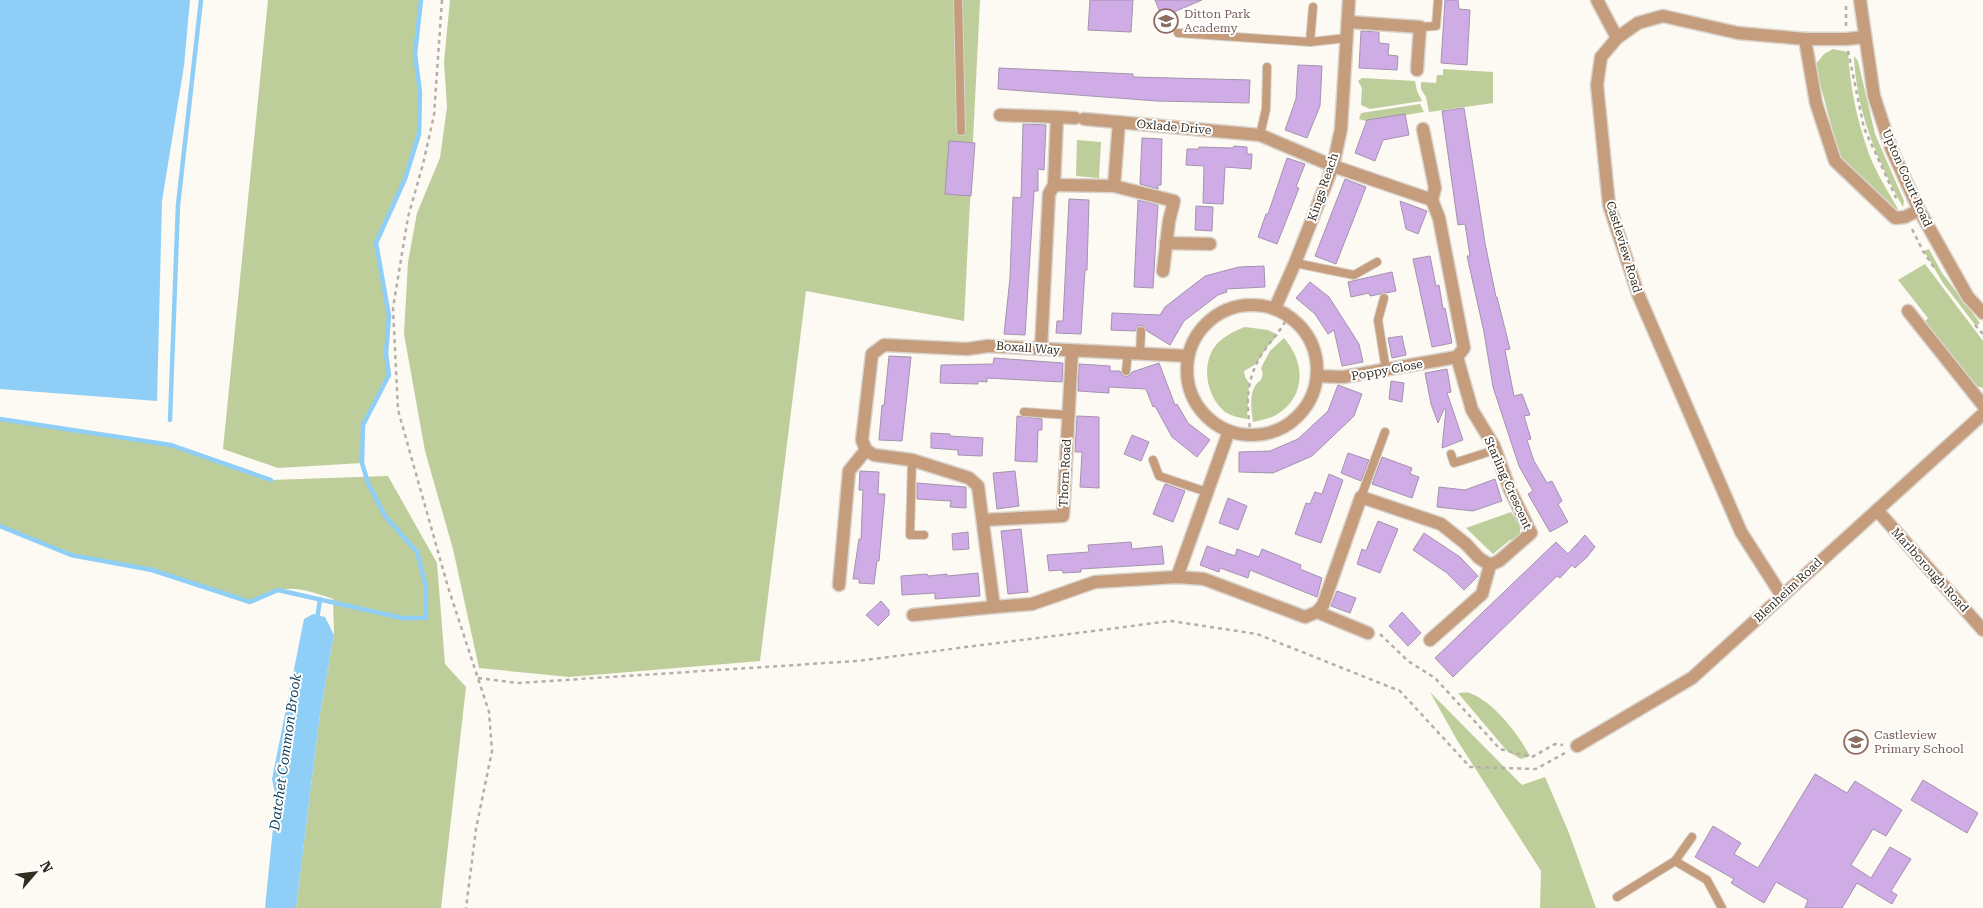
<svg xmlns="http://www.w3.org/2000/svg" width="1983" height="908" font-family="'Roboto Serif',serif">
<rect width="100%" height="100%" fill="#fdf9f3"/>
<g fill="#bdce9a">
<polygon points="268,0 421,0 415,54 420,92 419,134 405,179 376,243 389,316 386,354 389,375 363,425 362,463 278,468 223,449"/>
<polygon points="450,0 980,0 964,321 806,291 760,661 569,677 479,668 453,549 425,451 404,334 408,262 417,213 440,158 447,107 444,62"/>
<path d="M1833 49 1848 52C1850 87 1857 121 1869 154 1876 173 1888 191 1898 209L1890 211 1848 168 1839 154 1815 65 1824 54Z"/>
<path d="M1854 56 1858 61 1875 134 1904 201 1903 207C1877 160 1856 111 1854 56Z"/>
<polygon points="1443,69 1493,72 1493,103 1429,112 1426,97 1421,89 1421,82 1436,83 1437,75 1443,75"/>
<polygon points="1362,78 1415,81 1417,91 1422,101 1370,109 1361,105 1362,88 1358,81"/>
<polygon points="1420,104 1424,112 1366,121 1359,119 1361,113"/>
<polygon points="1077,140 1101,142 1099,178 1076,176"/>
<polygon points="1929,249 1942,273 1980,323 1976,326 1943,283 1924,251"/>
<polygon points="1925,264 1983,341 1983,388 1973,385 1923,323 1928,318 1898,280"/>
<path d="M1245 327 1268 330 1278 335 1267 347 1256 364 1244 371 1245 377 1249 383 1247 419C1240 418 1232 416 1225 412 1207 397 1200 365 1216 345 1224 336 1234 331 1245 327Z"/>
<path d="M1284 338C1306 363 1306 397 1276 415 1269 419 1260 420 1253 422 1251 408 1248 388 1261 380L1263 374 1261 368 1270 351Z"/>
<path d="M0 419 171 445 222 461 271 480 388 476 437 563 445 664 466 687 441 908H296L320 714 334 635 333 599C293 586 289 584 250 602L152 570 71 555 0 526Z"/>
<polygon points="1511,512 1520,524 1520,537 1510,540 1493,554 1466,528"/>
<polygon points="1430,692 1522,785 1545,777 1569,833 1596,908 1540,908 1541,871 1457,740"/>
<path d="M1458 693C1461 693 1466 692 1470 693 1495 703 1518 734 1530 756L1521 759 1507 751Z"/>
</g>
<g fill="#8fcef7">
<polygon points="0,0 190,0 184,66 162,201 157,401 0,389"/>
<polygon points="313,614 325,617 334,635 320,714 296,908 265,908 276,798 272,779 304,619"/>
</g>
<g fill="none" stroke-linecap="round" stroke-linejoin="round">
<g stroke="#8fcef7" stroke-width="4.5">
<polyline points="0,419 171,445 271,480"/>
<polyline points="170,420 178,205 201,0"/>
<polyline points="0,526 71,555 152,570 250,602 278,590 402,618 426,618 426,587 417,552 385,516 368,483 362,463 363,425 389,375 386,354 389,316 376,243 405,179 419,134 420,92 415,54 421,0"/>
<polyline points="317,620 320,599"/>
</g>
</g>
<g fill="#cface5" stroke="#a493af">
<polygon points="1090,0 1133,0 1131,32 1088,30"/>
<polygon points="1155,0 1202,0 1162,17"/>
<polygon points="1445,0 1458,0 1459,9 1470,10 1467,65 1441,63"/>
<polygon points="1361,31 1379,32 1379,43 1389,44 1388,55 1398,56 1397,70 1359,68"/>
<polygon points="1298,65 1322,66 1320,106 1307,138 1285,130 1296,99"/>
<polygon points="999,68 1133,74 1133,77 1250,80 1249,103 1157,101 998,89"/>
<polygon points="1464,108 1485,243 1496,297 1497,297 1510,349 1505,350 1514,396 1522,394 1530,415 1524,416 1531,439 1527,440 1534,461 1547,483 1552,481 1562,501 1558,504 1568,522 1550,532 1528,494 1533,491 1519,466 1493,387 1484,332 1467,256 1470,256 1465,224 1458,225 1442,111"/>
<polygon points="1405,114 1409,135 1383,140 1375,161 1355,153 1367,120"/>
<polygon points="1023,124 1046,125 1044,170 1038,169 1038,191 1034,191 1025,335 1004,334 1010,278 1013,197 1021,198"/>
<polygon points="1142,138 1162,139 1161,185 1158,185 1158,189 1140,184"/>
<polygon points="949,141 975,143 971,196 945,194"/>
<polygon points="1234,146 1247,147 1247,154 1252,154 1251,169 1225,167 1223,204 1203,203 1204,166 1186,165 1187,149 1199,149 1199,147 1233,148"/>
<polygon points="1287,158 1305,164 1296,187 1299,188 1277,244 1258,237 1266,214 1268,214"/>
<polygon points="1345,179 1366,187 1336,264 1315,256"/>
<polygon points="1069,199 1089,200 1087,270 1085,270 1081,334 1056,333 1057,321 1063,321"/>
<polygon points="1138,200 1158,205 1153,288 1134,287"/>
<polygon points="1400,201 1427,211 1418,234 1406,229"/>
<polygon points="1196,206 1213,207 1212,231 1195,230"/>
<polygon points="1430,256 1436,286 1439,285 1443,309 1445,308 1452,343 1432,347 1413,259"/>
<polygon points="1264,266 1265,287 1226,289 1227,292 1218,295 1184,321 1170,345 1147,331 1142,325 1138,326 1135,331 1111,330 1112,313 1160,315 1165,307 1205,276 1239,267"/>
<polygon points="1392,272 1396,291 1370,296 1369,293 1351,297 1348,282"/>
<polygon points="1310,282 1329,297 1359,344 1363,362 1342,366 1334,330 1328,334 1315,314 1296,298"/>
<polygon points="1402,336 1406,355 1392,358 1388,338"/>
<polygon points="889,356 911,357 902,441 879,440 882,405 884,406"/>
<polygon points="994,358 1063,363 1062,382 987,378 987,382 978,381 978,384 940,383 941,365 993,364"/>
<polygon points="1159,363 1175,405 1177,404 1188,423 1210,440 1197,457 1172,437 1155,406 1153,407 1146,389 1109,387 1109,393 1078,391 1079,364 1110,366 1110,371 1120,371 1122,375 1126,377 1130,375 1132,372"/>
<polygon points="1447,369 1451,392 1447,393 1463,440 1442,448 1446,409 1444,409 1438,423 1431,404 1425,373"/>
<polygon points="1391,381 1404,383 1402,402 1389,399"/>
<polygon points="1338,385 1362,394 1354,416 1312,456 1273,473 1239,472 1239,452 1270,451 1298,439 1328,411"/>
<polygon points="1017,416 1042,419 1042,430 1038,430 1037,462 1015,461"/>
<polygon points="1077,416 1099,417 1099,488 1080,487 1082,452 1075,452"/>
<polygon points="931,433 950,434 950,436 983,438 982,456 958,455 958,450 931,448"/>
<polygon points="1132,435 1149,442 1141,461 1124,454"/>
<polygon points="1348,453 1369,460 1361,481 1341,473"/>
<polygon points="1382,457 1412,468 1410,474 1419,477 1412,498 1372,484"/>
<polygon points="860,471 879,472 878,494 885,494 879,561 877,561 874,584 859,583 859,579 853,579 859,539 861,539 863,490 859,490"/>
<polygon points="1015,471 1019,506 997,509 993,473"/>
<polygon points="1329,474 1343,480 1321,543 1295,534 1306,503 1310,504 1315,492 1322,494"/>
<polygon points="1495,479 1502,501 1473,511 1437,507 1439,487 1465,490"/>
<polygon points="917,483 966,487 966,508 950,507 951,501 917,499"/>
<polygon points="1165,484 1185,491 1173,522 1153,514"/>
<polygon points="1228,498 1247,506 1238,530 1219,523"/>
<polygon points="1378,521 1398,529 1380,573 1357,564 1362,549 1366,551"/>
<polygon points="1021,529 1028,592 1008,594 1001,531"/>
<polygon points="968,532 969,549 953,550 952,534"/>
<polygon points="1424,533 1460,557 1478,576 1464,590 1447,573 1413,550"/>
<polygon points="1585,535 1595,547 1587,557 1575,568 1572,565 1560,578 1557,576 1453,677 1435,658 1556,542 1568,554"/>
<polygon points="1131,542 1132,549 1162,546 1164,564 1081,569 1081,572 1063,573 1062,570 1049,571 1047,555 1089,552 1088,545"/>
<polygon points="1207,546 1235,556 1237,549 1259,557 1262,549 1301,565 1300,569 1322,578 1317,597 1250,570 1248,578 1220,568 1219,572 1200,565"/>
<polygon points="978,573 980,596 935,599 935,593 902,595 901,576 927,574 928,576 947,574 947,576"/>
<polygon points="1337,591 1356,598 1350,613 1331,606"/>
<polygon points="881,601 889,610 889,615 878,626 866,615"/>
<polygon points="1402,612 1421,633 1408,646 1389,626"/>
<polygon points="1815,774 1847,793 1855,781 1902,810 1886,836 1873,829 1851,865 1871,878 1890,847 1911,859 1891,891 1897,895 1892,904 1857,883 1842,908 1805,908 1808,900 1776,882 1764,903 1731,883 1734,879 1695,857 1713,826 1741,843 1734,854 1758,868"/>
<polygon points="1923,780 1978,813 1967,833 1911,800"/>
</g>
<g fill="none" stroke-linecap="round" stroke-linejoin="round">
<g stroke="#d9d4cd" stroke-width="10">
<g id="lane">
<polyline points="958,0 961,131"/>
<polyline points="1420,27 1436,26 1438,1"/>
<polyline points="1178,33 1310,42 1347,38"/>
<polyline points="1310,42 1313,7"/>
<polyline points="1260,135 1266,109 1267,67"/>
<polyline points="1295,263 1354,275 1377,262"/>
<polyline points="1384,298 1378,320 1386,370"/>
<polyline points="1140,354 1141,331"/>
<polyline points="1126,371 1128,353"/>
<polyline points="1024,412 1068,415"/>
<polyline points="1451,454 1454,463 1495,450"/>
<polyline points="912,460 910,535 924,535"/>
<polyline points="1153,460 1159,476 1207,492"/>
<polyline points="1361,497 1385,432"/>
<polyline points="1675,861 1707,880 1722,908"/>
<polyline points="1617,897 1675,861 1692,837"/>
</g>
</g>
<g stroke="#d9d4cd" stroke-width="15">
<g id="street">
<polyline points="1597,0 1617,38"/>
<polyline points="1860,0 1874,96 1891,148 1919,210 1968,297 1983,313"/>
<polyline points="1348,22 1420,27 1417,70"/>
<polyline points="1805,39 1816,103 1835,161 1895,218 1905,217 1919,210"/>
<polyline points="1000,115 1057,117"/>
<polyline points="1084,119 1260,135 1333,166 1432,200"/>
<polyline points="1423,129 1435,188 1432,200 1439,218 1464,348 1457,357"/>
<polyline points="1054,185 1057,117 1075,118"/>
<polyline points="1114,186 1119,122"/>
<polyline points="1166,243 1210,244"/>
<circle cx="1252" cy="370" r="65"/>
<polyline points="1275,308 1295,263 1333,166 1341,129 1349,0"/>
<polyline points="1908,311 1983,405"/>
<polyline points="1041,349 1049,194 1054,185 1114,186 1174,201 1169,221 1163,271"/>
<polyline points="1188,356 988,346 967,349 884,345 872,354 862,440 866,450 874,455 912,460 969,478 978,486 994,607 1032,604 1095,582 1177,577 1204,579 1305,617 1317,612 1368,633"/>
<polyline points="1457,357 1472,410 1494,446 1510,490 1531,533 1499,561 1490,565"/>
<polyline points="1317,376 1343,377 1457,357"/>
<polyline points="1877,510 1983,630"/>
<polyline points="983,520 1063,516 1072,351"/>
<polyline points="1177,577 1229,431"/>
<polyline points="839,585 849,471 866,450"/>
<polyline points="1782,596 1741,532 1638,294 1609,205 1597,85 1601,57 1617,38 1638,23 1663,16 1738,33 1805,39 1846,39 1865,37"/>
<polyline points="1317,612 1323,605 1361,497 1441,524 1466,544 1479,558 1490,565"/>
<polyline points="913,615 994,607"/>
<polyline points="1430,640 1482,594 1490,565"/>
<polyline points="1577,746 1692,678 1983,414"/>
</g>
</g>
<g stroke="#b4afa7" stroke-width="2.5" stroke-dasharray="4 4" stroke-linecap="butt">
<polyline points="442,0 434,115 423,164 408,217 393,308 398,410 448,587 489,712 492,751 476,829 466,908"/>
<polyline points="1846,6 1846,26"/>
<polyline points="1848,51 1864,128 1898,202"/>
<polyline points="1912,229 1923,251 1935,269"/>
<polyline points="1975,325 1983,334"/>
<path d="M1251 435C1246 403 1245 381 1263 352 1272 339 1281 331 1288 316"/>
<polyline points="1380,634 1408,661 1435,678 1500,749 1532,757 1555,744 1563,745"/>
<polyline points="478,678 518,683 857,661 1171,621 1257,634 1400,691 1470,767 1536,769 1565,753"/>
</g>
<use href="#lane" stroke="#c59d7c" stroke-width="8"/>
<use href="#street" stroke="#c59d7c" stroke-width="12"/>
</g>
<defs>
<g id="school-ring" transform="scale(1.25)"><circle r="9.5" fill="#fff" stroke="#8d6e63" stroke-width="1.5"/><path d="M0-5L7-2L0 1L-7-2ZM-4 1L0 2.5L4 1V4Q0 6-4 4Z" fill="#8d6e63"/></g>
</defs>
<g fill-rule="evenodd">
<use href="#school-ring" x="1166" y="21"/>
<use href="#school-ring" x="1856" y="742"/>
</g>
<g text-anchor="middle" dominant-baseline="central" stroke-width="4" stroke-linejoin="round" paint-order="stroke">
<g font-size="12" fill="#785e54" stroke="#fff" text-anchor="start">
<text x="1184" y="14">Ditton Park<tspan x="1184" dy="14">Academy</tspan></text>
<text x="1874" y="735">Castleview<tspan x="1874" dy="14">Primary School</tspan></text>
</g>
<g font-size="12" fill="#352e22" stroke="#fff">
<text transform="translate(1174 127) rotate(5)">Oxlade Drive</text>
<text transform="translate(1907 178) rotate(66)">Upton Court Road</text>
<text transform="translate(1323 187) rotate(-71)">Kings Reach</text>
<text transform="translate(1624 247) rotate(73)">Castleview Road</text>
<text transform="translate(1028 348) rotate(4)">Boxall Way</text>
<text transform="translate(1387 370) rotate(-10)">Poppy Close</text>
<text transform="translate(1065 473) rotate(-87)">Thorn Road</text>
<text transform="translate(1508 483) rotate(66)">Starling Crescent</text>
<text transform="translate(1930 570) rotate(48)">Marlborough Road</text>
<text transform="translate(1788 590) rotate(-43)">Blenheim Road</text>
</g>
<g font-size="14" font-style="italic" fill="#11435f" stroke="#fff">
<text transform="translate(285 752) rotate(-82)">Datchet Common Brook</text>
</g>
</g>
<g transform="translate(35 873) rotate(62)" stroke="#ffffff" stroke-width="4" paint-order="stroke">
<path d="M0-4L9 19L0 12L-9 19Z" fill="#352e22"/>
<text y="-8" font-size="14" font-weight="bold" text-anchor="middle" fill="#352e22">N</text>
</g>
</svg>
